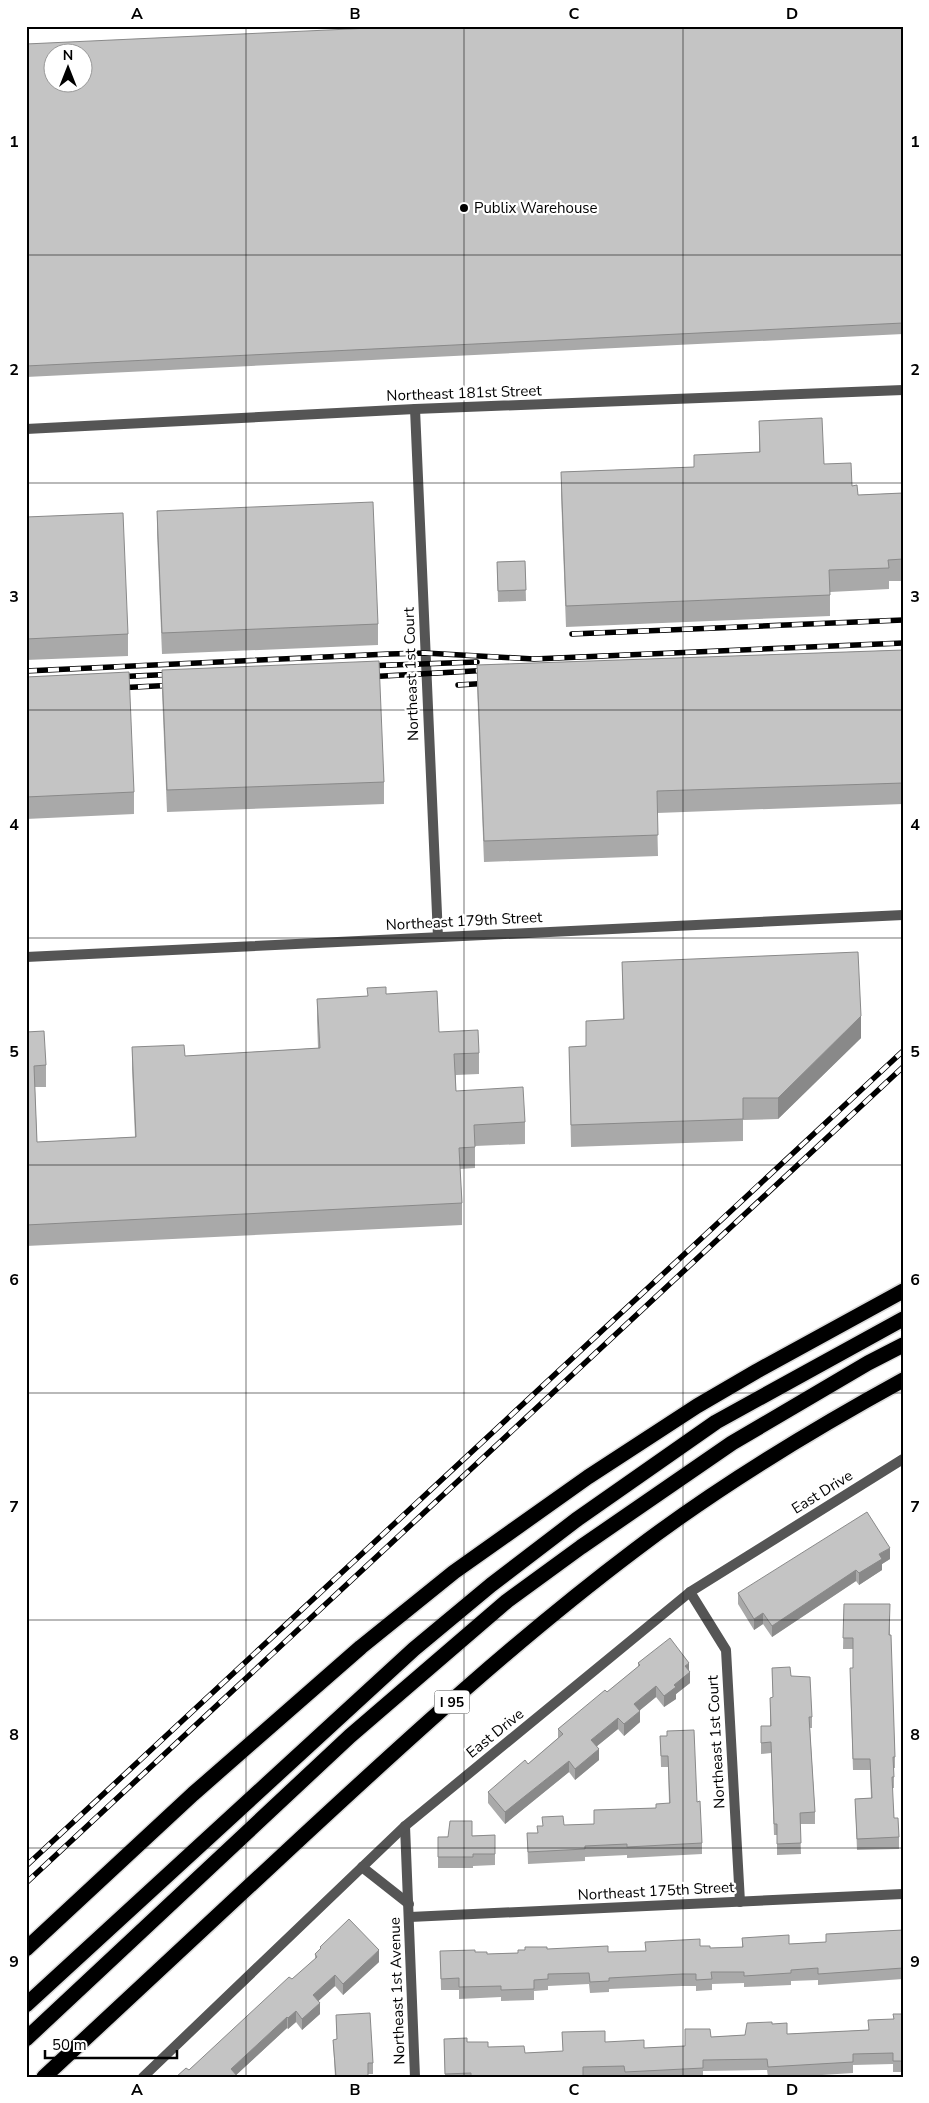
<svg xmlns="http://www.w3.org/2000/svg" width="929" height="2103" font-family="'Nunito Sans',sans-serif">
<rect width="100%" height="100%" fill="#fff"/>
<g fill="none" stroke-linecap="round" stroke-linejoin="round">
<g stroke="#dbdbdb" stroke-width="18">
<g id="highway">
<polyline points="26,1949 193,1794 361,1647 454,1572 588,1477 697,1406 757,1371 903,1291"/>
<polyline points="26,2005 414,1649 491,1585 576,1520 716,1422 903,1319"/>
<polyline points="26,2039 350,1736 507,1601 581,1547 732,1443 868,1363 903,1345"/>
<path d="M44 2077C129 1997 215 1918 301 1838 409 1738 517 1639 635 1550 719 1486 810 1431 903 1380"/>
</g>
</g>
<g stroke="#555" stroke-width="10">
<polyline points="415,409 438,937"/>
<polyline points="26,429 415,409 903,390"/>
<polyline points="26,957 903,915"/>
<polyline points="690,1592 726,1650 740,1902"/>
<polyline points="405,1826 415,2077"/>
<polyline points="362,1867 409,1904"/>
<polyline points="410,1917 903,1894"/>
<polyline points="143,2077 405,1826 690,1592 903,1459"/>
</g>
<use href="#highway" stroke="#000" stroke-width="15"/>
<g stroke="#000" stroke-width="5.5">
<g id="rail">
<polyline points="572,634 903,620"/>
<polyline points="364,666 477,662"/>
<polyline points="26,671 389,654 425,653 534,659 903,643"/>
<polyline points="114,677 177,674"/>
<polyline points="366,677 491,670"/>
<polyline points="458,685 491,683"/>
<polyline points="116,688 176,685"/>
<polyline points="26,1866 903,1051"/>
<polyline points="26,1883 903,1067"/>
</g>
</g>
<use href="#rail" stroke="#fff" stroke-width="4" stroke-dasharray="11" stroke-linecap="butt"/>
</g>
<g fill="#a9a9a9">
<polygon points="903,26 903,334 26,377 26,44"/>
<polygon points="759,421 824,464 852,486 858,495 903,493 903,581 889,581 889,589 830,592 830,616 566,627 561,494 561,472 694,467 759,452"/>
<polygon points="157,511 378,624 378,645 162,654 157,533"/>
<polygon points="26,517 128,634 128,656 26,660"/>
<polygon points="525,561 526,601 498,602 497,562"/>
<polygon points="903,650 903,804 657,813 658,856 484,862 477,686 477,665"/>
<polygon points="162,670 384,782 384,804 167,812 162,692"/>
<polygon points="26,677 134,792 134,814 26,819"/>
<polygon points="622,962 861,1038 778,1119 743,1120 743,1141 571,1147 569,1047 586,1046 623,1019"/>
<polygon points="386,994 439,1032 479,1053 479,1074 456,1075 456,1091 525,1122 525,1144 475,1146 475,1168 460,1169 462,1203 462,1225 26,1246 26,1032 46,1065 46,1087 35,1087 37,1142 135,1137 132,1069 132,1047 185,1056 318,1048 317,1020 317,999 367,996"/>
<polygon points="890,1559 882,1564 882,1570 859,1585 856,1581 772,1637 763,1624 754,1630 738,1604 738,1593"/>
<polygon points="844,1604 890,1616 890,1635 895,1757 895,1768 894,1768 894,1788 892,1788 894,1818 899,1837 899,1849 857,1850 855,1799 871,1798 870,1770 853,1770 850,1679 850,1668 853,1668 853,1649 843,1649"/>
<polygon points="638,1663 689,1670 690,1683 676,1694 676,1699 664,1707 656,1697 639,1711 640,1722 624,1736 618,1729 597,1746 599,1760 575,1780 569,1772 505,1824 488,1803 488,1792 528,1764 558,1738 558,1729 607,1692 638,1667"/>
<polygon points="772,1668 791,1676 812,1717 812,1728 810,1728 815,1812 815,1824 800,1824 801,1854 777,1855 777,1835 774,1835 771,1753 761,1754 761,1726 770,1726 770,1698 773,1698"/>
<polygon points="660,1736 697,1802 702,1843 702,1854 627,1858 627,1855 585,1857 585,1861 528,1864 527,1833 537,1833 594,1824 594,1810 656,1808 669,1803 668,1767 661,1767"/>
<polygon points="495,1835 495,1865 473,1866 473,1868 438,1868 438,1837"/>
<polygon points="903,1930 903,1979 818,1985 818,1980 791,1981 791,1985 744,1987 744,1983 712,1984 712,1990 696,1991 696,1986 682,1986 609,1989 609,1992 590,1993 589,1984 548,1986 548,1990 534,1991 534,2000 501,2001 501,1997 459,1999 459,1990 441,1990 440,1951 475,1952 487,1954 518,1953 547,1949 608,1952 645,1951 700,1946 710,1948 742,1947 742,1938 789,1944 826,1942 826,1934"/>
<polygon points="320,1947 379,1962 343,1995 335,1986 318,2001 320,2014 302,2030 296,2022 288,2029 287,2028 236,2075 189,2070 315,1959 315,1954 320,1949"/>
<polygon points="903,2014 903,2072 893,2072 893,2064 853,2065 853,2073 791,2077 768,2077 767,2070 703,2071 703,2077 445,2077 444,2039 467,2042 488,2047 525,2053 563,2051 562,2032 605,2042 644,2048 685,2046 685,2029 711,2037 745,2035 772,2024 787,2034 868,2030 893,2019"/>
<polygon points="336,2015 373,2063 373,2074 368,2074 368,2077 335,2077 333,2040 337,2040"/>
</g>
<g fill="#898989">
<polygon points="861,1016 861,1038 778,1119 778,1098"/>
<polygon points="890,1548 890,1559 882,1564 882,1570 859,1585 859,1573 879,1554"/>
<polygon points="856,1570 856,1581 772,1637 772,1626"/>
<polygon points="763,1613 763,1624 754,1630 754,1619"/>
<polygon points="689,1663 689,1673 690,1672 690,1683 676,1694 676,1699 664,1707 664,1696 674,1685 685,1666"/>
<polygon points="656,1686 656,1697 634,1715 634,1704"/>
<polygon points="640,1711 640,1722 624,1736 624,1724"/>
<polygon points="618,1718 618,1729 591,1751 591,1740"/>
<polygon points="599,1749 599,1760 575,1780 575,1769"/>
<polygon points="569,1761 569,1772 505,1824 505,1812"/>
<polygon points="379,1950 379,1962 343,1995 343,1984"/>
<polygon points="335,1975 335,1986 313,2006 313,1995"/>
<polygon points="320,2003 320,2014 302,2030 302,2019"/>
<polygon points="296,2011 296,2022 288,2029 288,2018"/>
<polygon points="287,2017 287,2028 234,2077 231,2069"/>
</g>
<g fill="#c4c4c4" stroke="#898989" fill-rule="evenodd">
<path d="M414 26H903V323L26 366V44ZM52 52H82V82H52Z"/>
<polygon points="822,418 824,464 851,463 852,486 857,485 858,495 903,493 903,559 888,560 889,568 829,570 830,595 566,606 561,472 694,467 694,455 760,452 759,421"/>
<polygon points="373,502 378,624 162,633 157,511"/>
<polygon points="123,513 128,634 26,639 26,517"/>
<polygon points="525,561 526,590 498,591 497,562"/>
<polygon points="903,650 903,783 657,791 658,835 484,841 477,665"/>
<polygon points="379,661 384,782 167,790 162,670"/>
<polygon points="129,672 134,792 26,797 26,677"/>
<polygon points="858,952 861,1016 778,1098 743,1098 743,1119 571,1125 569,1047 586,1046 586,1021 624,1019 622,962"/>
<polygon points="386,987 386,994 437,991 439,1032 478,1030 479,1053 454,1054 456,1091 523,1087 525,1122 474,1125 475,1147 459,1148 462,1203 26,1225 26,1032 44,1031 46,1065 34,1066 37,1142 136,1137 132,1047 184,1045 185,1056 320,1048 317,999 368,996 367,988"/>
<polygon points="867,1512 890,1548 879,1554 882,1559 859,1573 856,1570 772,1626 763,1613 754,1619 738,1593"/>
<polygon points="844,1604 890,1604 889,1635 891,1635 895,1757 893,1757 894,1777 892,1777 894,1818 898,1818 899,1837 857,1839 855,1799 872,1798 870,1759 853,1759 850,1668 853,1668 853,1638 843,1638"/>
<polygon points="670,1638 689,1663 685,1666 690,1672 674,1685 676,1687 664,1696 656,1686 634,1704 640,1711 624,1724 618,1718 591,1740 599,1749 575,1769 569,1761 505,1812 488,1792 525,1760 528,1764 563,1734 558,1729 605,1690 607,1692 640,1665 638,1663"/>
<polygon points="790,1667 791,1676 810,1677 812,1717 809,1717 815,1812 800,1813 801,1843 777,1844 777,1824 774,1824 771,1742 761,1743 761,1726 771,1726 770,1698 773,1697 772,1668"/>
<polygon points="694,1730 697,1802 700,1801 702,1843 627,1847 627,1844 585,1846 585,1849 528,1852 527,1833 538,1833 537,1826 543,1826 542,1817 563,1816 564,1825 594,1824 594,1810 656,1808 656,1804 670,1803 668,1756 661,1756 660,1736 667,1736 667,1731"/>
<polygon points="450,1821 472,1821 472,1836 495,1835 495,1854 473,1854 473,1857 438,1857 438,1837 448,1837"/>
<polygon points="349,1919 379,1950 343,1984 335,1975 313,1995 320,2003 302,2019 296,2011 288,2018 287,2017 231,2069 238,2077 176,2077 186,2068 189,2070 289,1977 292,1979 317,1957 315,1954 321,1948 320,1947"/>
<polygon points="903,1930 903,1968 818,1974 818,1968 791,1970 791,1973 744,1976 744,1972 711,1972 712,1979 696,1980 696,1974 682,1974 609,1978 609,1981 590,1982 589,1973 548,1974 548,1979 534,1980 534,1989 501,1990 501,1986 459,1987 459,1978 441,1979 440,1951 475,1950 475,1952 487,1952 487,1954 518,1953 518,1950 525,1950 525,1947 547,1947 547,1949 608,1946 608,1952 646,1951 645,1942 700,1939 700,1946 710,1946 710,1948 743,1947 742,1938 789,1935 789,1944 826,1942 826,1934"/>
<polygon points="370,2013 373,2063 368,2063 368,2077 336,2077 333,2040 337,2039 336,2015"/>
<polygon points="893,2014 903,2014 903,2061 893,2061 893,2053 853,2054 853,2062 784,2066 768,2067 767,2059 703,2060 703,2068 625,2072 624,2066 583,2067 583,2076 557,2077 471,2077 471,2073 445,2074 444,2039 467,2038 467,2042 488,2042 488,2047 524,2046 525,2053 563,2051 562,2032 605,2031 605,2042 644,2040 644,2048 685,2046 685,2029 710,2029 711,2037 745,2035 747,2023 772,2022 772,2024 787,2023 787,2034 869,2030 868,2020 894,2019"/>
</g>
<path fill="none" stroke="#000" stroke-width="1" stroke-opacity="0.55" d="M246 26V2077M464 26V2077M683 26V2077M26 255H903M26 483H903M26 710H903M26 938H903M26 1165H903M26 1393H903M26 1620H903M26 1848H903"/>
<circle fill="#000" stroke="#fff" stroke-width="2" cx="464" cy="208" r="5"/>
<g text-anchor="middle" dominant-baseline="central" stroke-width="4.5" stroke-linejoin="round" paint-order="stroke">
<rect fill="#fff" stroke="#4c4c4c" stroke-width="1" x="434.5" y="1690.5" width="35" height="23" rx="4"/>
<g font-size="14" font-weight="bold" fill="#000">
<text x="452" y="1702">I 95</text>
</g>
<g font-size="15" fill="#000" stroke="#fff" text-anchor="start">
<text x="474" y="208">Publix Warehouse</text>
</g>
<g font-size="15" fill="#000" stroke="#fff">
<text transform="translate(464 393) rotate(-2)">Northeast 181st Street</text>
<text transform="translate(411 674) rotate(-92)">Northeast 1st Court</text>
<text transform="translate(464 921) rotate(-3)">Northeast 179th Street</text>
<text transform="translate(822 1492) rotate(-32)">East Drive</text>
<text transform="translate(495 1733) rotate(-39)">East Drive</text>
<text transform="translate(716 1742) rotate(-93)">Northeast 1st Court</text>
<text transform="translate(656 1891) rotate(-3)">Northeast 175th Street</text>
<text transform="translate(397 1991) rotate(-92)">Northeast 1st Avenue</text>
</g>
</g>
<rect width="929" height="2103" fill="none" stroke="#ffffff" stroke-width="55"/>
<g transform="translate(68 68)"><circle r="24" fill="#ffffff" stroke="#999999"/>
<path d="M0-4L9 19L0 12L-9 19Z" fill="#000000"/>
<text y="-8" font-size="14" font-weight="bold" text-anchor="middle" fill="#000000">N</text>
</g>
<path d="M45 2050v8h132v-8" fill="none" stroke="#000000" stroke-width="2.5"/>
<text x="52" y="2050" font-size="15" fill="#000000" stroke="#ffffff" stroke-width="4" paint-order="stroke">50 m</text>
<rect x="28" y="28" width="874" height="2048" fill="none" stroke="#000" stroke-width="2"/>
<g font-size="16" text-anchor="middle" font-weight="bold" fill="#000">
<text x="137" y="19">A</text>
<text x="355" y="19">B</text>
<text x="574" y="19">C</text>
<text x="792" y="19">D</text>
<text x="14" y="147">1</text>
<text x="915" y="147">1</text>
<text x="14" y="375">2</text>
<text x="915" y="375">2</text>
<text x="14" y="602">3</text>
<text x="915" y="602">3</text>
<text x="14" y="830">4</text>
<text x="915" y="830">4</text>
<text x="14" y="1057">5</text>
<text x="915" y="1057">5</text>
<text x="14" y="1285">6</text>
<text x="915" y="1285">6</text>
<text x="14" y="1512">7</text>
<text x="915" y="1512">7</text>
<text x="14" y="1740">8</text>
<text x="915" y="1740">8</text>
<text x="14" y="1967">9</text>
<text x="915" y="1967">9</text>
<text x="137" y="2095">A</text>
<text x="355" y="2095">B</text>
<text x="574" y="2095">C</text>
<text x="792" y="2095">D</text>
</g>
</svg>
